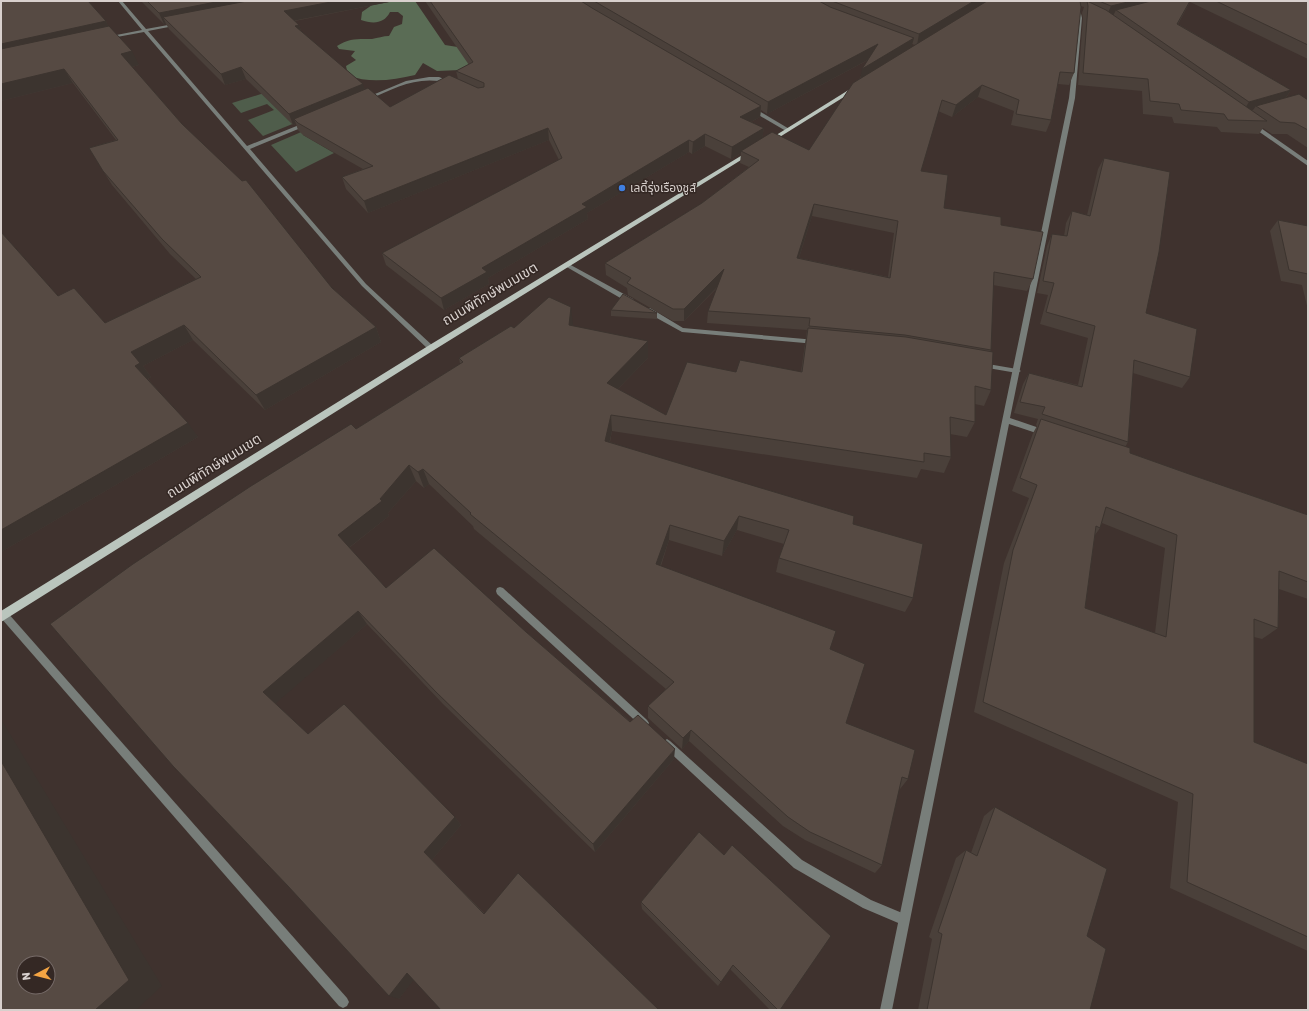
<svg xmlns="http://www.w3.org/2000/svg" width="1309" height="1011" font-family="Rubik,'Noto Sans Thai',sans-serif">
<rect width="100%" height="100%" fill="#3f322e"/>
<g fill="#4f5d4b">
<polygon points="261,94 366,94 263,136 248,120 274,110 267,104 241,113 232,103"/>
<polygon points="343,114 303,135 334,153 296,172 271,145"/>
</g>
<path fill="#5a6c55" d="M394 1H415L445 45 470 49 472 66 460 70 437 71 423 63 415 75C393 80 369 84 348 75L346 66 356 60 351 56 355 51 339 49 337 46C349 38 359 39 372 39 378 38 383 36 389 36L394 27 402 24 403 16 398 12H390C384 24 373 24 361 20L362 12 372 5Z"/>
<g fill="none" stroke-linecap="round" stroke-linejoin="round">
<g fill="#787e7a" fill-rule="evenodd">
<polygon points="567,263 633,299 634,301 631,303 629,303 565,266 565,264"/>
<polygon points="646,308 650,308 683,328 816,340 819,342 816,344 682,332 646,312"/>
<polygon points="980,363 982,363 1017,369 1021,371 1017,373 982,367 980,367 979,365"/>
<polygon points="500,587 503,588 647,720 649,723 647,726 644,728 641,726 497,594 496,591 497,588"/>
<polygon points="667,739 670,741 802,860 871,900 907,915 909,919 907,923 903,925 863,908 794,868 664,747 662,744 664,741"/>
</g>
<g fill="#787e7a" fill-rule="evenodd">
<polygon points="118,1 122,1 146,29 179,23 179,25 148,31 247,146 304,123 308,123 308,125 250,149 366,284 433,346 434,348 433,350 429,350 362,286 144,32 106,39 106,37 142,30"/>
<polygon points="1074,1 1078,1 1082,18 1075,98 1010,418 1048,431 1049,433 1045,436 1009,424 892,1010 880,1010 1069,98 1078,18"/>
<path d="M429 77H439L452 82 450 83C417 75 397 87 368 100L363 99 406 81Z"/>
<polygon points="750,108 754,108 791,130 786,131 750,110"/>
<polygon points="1251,124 1255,124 1308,161 1308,166 1251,126"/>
<polygon points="4,611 7,612 347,998 349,1002 347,1006 343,1008 339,1006 1,618 1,612"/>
</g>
<g fill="#bac5bd" fill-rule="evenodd">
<polygon points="855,86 860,87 770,143 765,142"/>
<polygon points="749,151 754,152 434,350 1,622 1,611 428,346"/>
</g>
</g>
<g fill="#4a403a" fill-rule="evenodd">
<polygon points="1,1 106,21 108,26 139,65 132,67 182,124 332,288 376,327 381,342 265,410 193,340 143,366 151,377 148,379 198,437 1,552 1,232 58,296 105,323 196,279 170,254 112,185 89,148 116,140 73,83 1,101"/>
<path d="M141 1H394L295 21 299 25 301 31 365 89 390 107 458 79 456 71 469 65 425 1H1308V59L1190 2 1178 24 1291 90 1286 98 1308 100V148L1287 134H1272L1263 128 1259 134 1221 132 1217 127 1174 123 1172 117 1143 114 1142 91 1078 85 1083 18 1082 13 1084 7 1081 6 1080 2 1074 73 1069 85 1058 84 1051 120 1046 132 1011 125 1014 111 978 97 952 117 938 111 921 171 944 208 1001 225 1033 279 1027 291 993 285 991 350 990 352 991 390 984 406 975 404V422L967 437 950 434 951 457 944 473 921 469 917 478 612 431 610 442 853 524 913 598 905 612 776 572 779 558 784 544 737 530 722 556 669 540 661 566 830 649 846 723 908 779 900 789H899L882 865 875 873 805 840 783 826 689 741 682 749 648 718V706L666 689 474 529 473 526 429 484 424 488 416 481 388 513 389 516 349 548 386 588 526 632 674 759 595 852 443 704 367 624 275 703 308 734 455 817 461 825 432 860 485 914 659 1010 413 980 399 999 288 886 173 766 356 429 460 364 459 358 514 328 573 324V326L648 358 618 389 666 415 736 372H801L807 330 707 323 708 311 717 288 684 321H673L628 295 627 288 606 275 605 263 702 203 749 167 740 163 741 153 731 159 705 146 692 154 689 152 587 213 588 219 488 278 489 284 444 310 386 265 382 253 559 160 549 140 368 213 346 189 342 177 363 169 303 135 298 130 296 124 293 125 246 79 225 85 169 29 166 24H164ZM912 44 915 45 911 47ZM868 60 860 78 809 150 762 138 764 128 751 122 760 117 761 110 767 114ZM812 216 894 233 888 277 799 258Z"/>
<path d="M1104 158 1146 313 1190 377 1182 388 1133 373 1128 442 1125 447 1130 453 1189 474 1308 515V599L1279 589 1278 628 1262 639 1254 637V742L1308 764V951L1170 888 1178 802 974 712 1004 563 1029 498 1012 491 1033 433 1037 426 1036 425 1038 419 1014 413 1023 384 1029 373 1078 385 1088 338 1040 324 1048 295 1037 293 1047 246 1052 234 1064 236 1066 223 1072 211 1087 215 1098 169ZM1102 523 1165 548 1155 633 1085 608 1095 535 1100 528Z"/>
<polygon points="1308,218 1308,310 1302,285 1281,281 1270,231 1278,220 1308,226"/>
<polygon points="611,310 657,313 657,319 611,316"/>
<polygon points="995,807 1087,936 1090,1010 918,1010 932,939 929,937 956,858 966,850 971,853 984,816"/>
<polygon points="699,832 780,1010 770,1010 730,969 718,986 642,909 641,902"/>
</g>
<g fill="#3c342f">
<polygon points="221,1 281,1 163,17 166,24 164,24 159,13"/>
<polygon points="336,1 394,1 287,22 284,11"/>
<polygon points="974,1 989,1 917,45 919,34"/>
<polygon points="1132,1 1171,1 1116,10 1113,16 1106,17 1111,6"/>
<polygon points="106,21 113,35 1,60 1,44"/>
<polygon points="299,25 303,36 295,26"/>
<polygon points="914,38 911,49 860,80 862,69"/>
<polygon points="878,44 875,56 767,114 768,102"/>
<polygon points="132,51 139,65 128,68 121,54"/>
<polygon points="241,67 246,79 225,85 221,74"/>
<polygon points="64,69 73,83 1,101 1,84"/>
<polygon points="363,84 366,95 294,119 296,124 293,125 289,114"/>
<polygon points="982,85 978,97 952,117 956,105"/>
<polygon points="1291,90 1283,102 1256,106 1253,110 1242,113 1249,102"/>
<polygon points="761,106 760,117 739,128 740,117"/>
<polygon points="548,128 549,140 368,213 364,201"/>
<polygon points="764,128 762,140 741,151 741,153 731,159 732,147"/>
<polygon points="705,134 705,146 692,154 693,142"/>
<polygon points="689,140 689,152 587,213 588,219 488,278 489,284 444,310 441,298 482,268 582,204"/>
<polygon points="814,204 812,216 795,270 797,258"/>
<polygon points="724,269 723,281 684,321 684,309"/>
<polygon points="571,307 573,324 571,342 569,325"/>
<polygon points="184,325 193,340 143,366 151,377 146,380 135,366 131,352"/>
<polygon points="376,327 381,342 265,410 256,395"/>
<polygon points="648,341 648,358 608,399 607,383"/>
<polygon points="611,415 612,431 606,457 605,441"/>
<polygon points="188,423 198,437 1,552 1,530"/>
<polygon points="409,465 416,481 388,513 389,516 346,550 338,535 380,499"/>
<polygon points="423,469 429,484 424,488 418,472"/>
<polygon points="739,516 737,530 722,556 724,541"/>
<polygon points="670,525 669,540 656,578 656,564"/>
<polygon points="358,611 367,624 275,704 263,692"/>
<polygon points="1,719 162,986 136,1010 95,1010 1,761"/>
<polygon points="691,730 689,741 682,749 683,738"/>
<polygon points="675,749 674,759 595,852 593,844"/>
<polygon points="455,817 461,825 432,860 424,852"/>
<polygon points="407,973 416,977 399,999 389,996"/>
</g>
<g fill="#564a43" stroke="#3c342f" fill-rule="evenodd">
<polygon points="1,1 88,1 106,21 1,44"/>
<polygon points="147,1 221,1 159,13"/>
<polygon points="247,1 336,1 284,11 299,25 295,26 363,84 289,114 241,67 221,74 163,17"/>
<polygon points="430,1 581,1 592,8 761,106 740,117 764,128 732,147 705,134 693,142 689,140 582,204 587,207 482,268 487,272 441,298 382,253 562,158 548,128 364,201 342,177 373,166 298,123 294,119 368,88 390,107 449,75 478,88 484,87 484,83 456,71 473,62"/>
<polygon points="594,1 819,1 830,7 914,38 862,69 878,44 768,102"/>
<polygon points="832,1 974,1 919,34"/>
<path d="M987 1H1080L1081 7 1074 73 1060 72 1051 120 1016 114 1019 100 982 85 956 105 942 100 921 171 948 175 944 208 1001 217V225L1043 232 1033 279 994 272 991 350 905 335 809 326 810 318 708 311 724 269 684 309H673L627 283 631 278 605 263 702 203 759 160 741 151 772 132 809 150 853 83ZM814 204 898 221 890 278 797 258Z"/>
<polygon points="1087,1 1106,10 1267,121 1228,120 1224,114 1181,110 1179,104 1150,101 1148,79 1083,73 1088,6"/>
<polygon points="1099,1 1132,1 1111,6"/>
<polygon points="1151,1 1190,1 1177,24 1291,90 1249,102 1116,10"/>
<polygon points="1216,1 1308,1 1308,45"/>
<polygon points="109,26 132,51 121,54 182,124 242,181 246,180 332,288 376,327 256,395 184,325 131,352 140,363 135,366 188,423 1,530 1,232 58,296 74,288 105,323 201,277 162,239 103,171 89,148 118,140 64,69 1,84 1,49"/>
<polygon points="1299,94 1308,100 1308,130 1295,123 1280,122 1256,106"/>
<polygon points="1104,158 1170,172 1159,252 1146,313 1197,329 1190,377 1134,360 1128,442 1042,414 1045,407 1020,402 1029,373 1082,387 1095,326 1046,312 1054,283 1043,281 1052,234 1067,236 1072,211 1090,216"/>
<polygon points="1278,220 1308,226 1308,274 1289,270"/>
<polygon points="623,294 657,313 611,310"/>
<polygon points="549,297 571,307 569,325 648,341 607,383 666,415 687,362 736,372 740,360 802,372 808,328 906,337 993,352 991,390 975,386 975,422 950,417 951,457 924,453 924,462 611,415 605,441 854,516 853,524 923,544 913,598 779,558 789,530 739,516 724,541 670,525 656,564 836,631 830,649 865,664 846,723 915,750 908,779 902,777 882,865 810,832 788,817 691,730 683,738 648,706 674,682 470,514 471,513 423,469 418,472 409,465 380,499 382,501 338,535 386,588 434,548 526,632 630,722 638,715 675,749 593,844 436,692 358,611 263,692 308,734 344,704 455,817 424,852 484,914 518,873 659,1010 441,1010 407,973 389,996 288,886 173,766 50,624 133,564 251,486 351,424 356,429 463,362 459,358 511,326 514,328"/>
<path d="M1041 419 1130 448V453L1189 474 1308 515V582L1279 571 1278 628 1254 619V742L1308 764V937L1187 882 1193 794 983 702 1013 550 1037 485 1020 478ZM1106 507 1177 535 1166 637 1085 608 1096 526 1100 528Z"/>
<path d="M1 761 129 980 95 1010H1ZM24 963H48V987H24Z"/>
<polygon points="995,807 1107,869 1087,936 1106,949 1090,1010 927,1010 942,934 938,932 966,850 977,856"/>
<polygon points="699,832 724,855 732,845 831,936 780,1010 778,1010 733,965 721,982 641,902"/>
</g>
<circle fill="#3f7fe0" stroke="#342824" stroke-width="1.5" cx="622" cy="188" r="4"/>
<g text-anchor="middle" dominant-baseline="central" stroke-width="3" stroke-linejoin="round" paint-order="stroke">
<g font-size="12" fill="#d8d0cd" stroke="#342824" text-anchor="start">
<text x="630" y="188">เลดี้รุ่งเรืองชูส์</text>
</g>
<g font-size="14" fill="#d8d0cd" stroke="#342824">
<text transform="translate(490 294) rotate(-31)">ถนนพิทักษ์พนมเขต</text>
<text transform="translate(214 466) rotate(-32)">ถนนพิทักษ์พนมเขต</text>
</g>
</g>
<rect width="1309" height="1011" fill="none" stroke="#d8d0cd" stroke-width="4"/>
<g transform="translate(36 975) rotate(263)"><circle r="19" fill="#342824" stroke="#766b68"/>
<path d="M0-3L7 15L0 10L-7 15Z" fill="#f3a443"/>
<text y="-6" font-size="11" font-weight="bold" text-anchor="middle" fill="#d8d0cd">N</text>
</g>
</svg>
